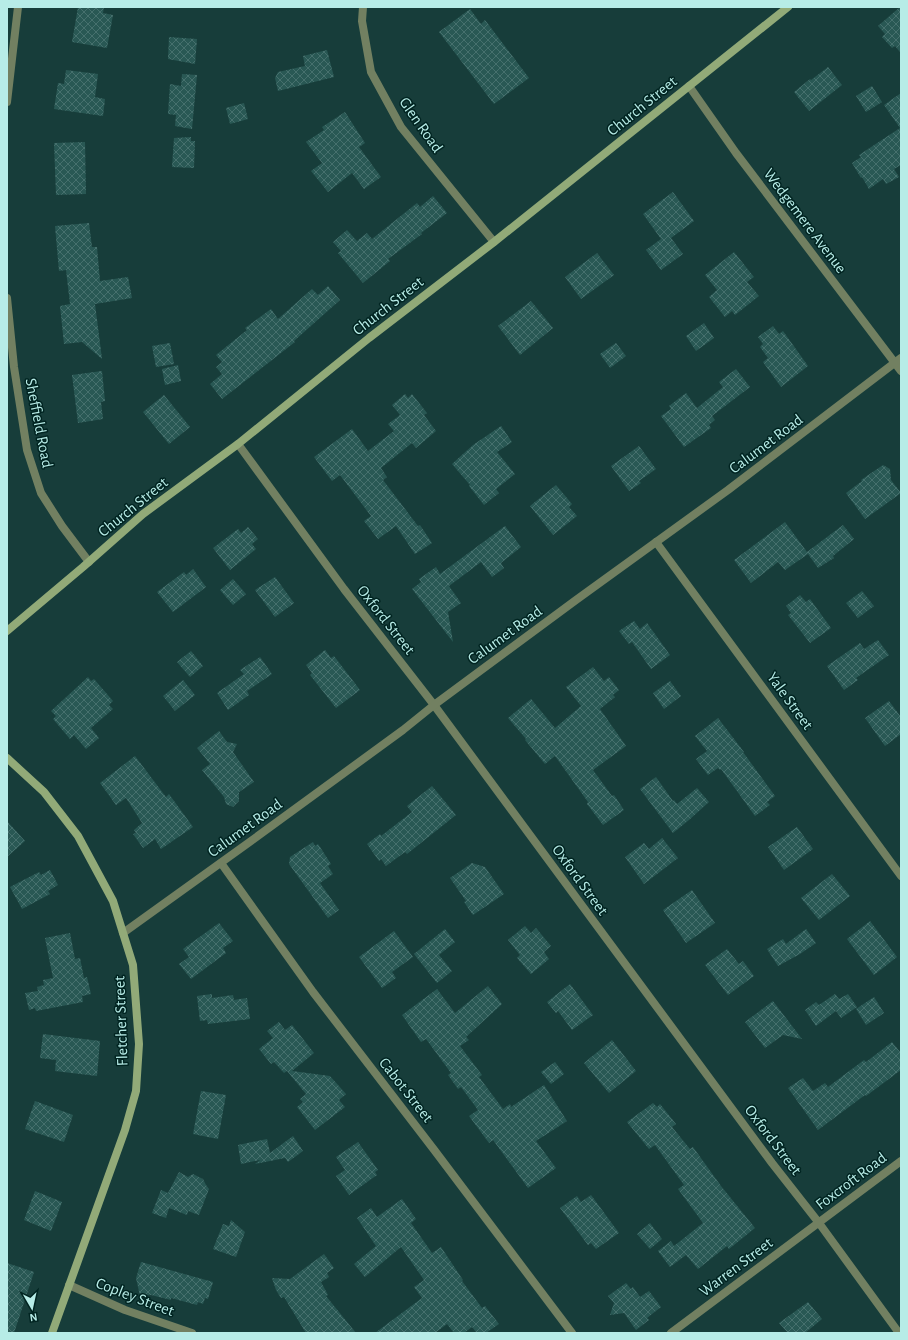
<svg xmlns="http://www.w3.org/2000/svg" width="908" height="1340" font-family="'Alegreya Sans',sans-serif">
<defs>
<pattern id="building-cross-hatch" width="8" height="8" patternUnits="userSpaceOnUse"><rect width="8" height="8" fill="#295854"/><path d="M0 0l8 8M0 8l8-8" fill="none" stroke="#46706d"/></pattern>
</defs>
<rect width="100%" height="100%" fill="#173d3a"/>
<g fill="url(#building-cross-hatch)">
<polygon points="78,7 104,7 103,13 113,15 107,48 72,42"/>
<polygon points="900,7 901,7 901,53 895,46 892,48 882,37 885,34 878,26"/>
<polygon points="470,9 481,24 485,20 529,78 494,104 439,32"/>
<polygon points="169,37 197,39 195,64 168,59"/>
<polygon points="327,50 334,77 278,91 275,78 278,72 305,66 303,56"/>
<polygon points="828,67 842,85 809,111 794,92 810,79 811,80"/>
<polygon points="66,70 98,74 95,97 105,99 103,116 54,109 58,83 64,84"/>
<polygon points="182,74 197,75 192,129 175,126 176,115 168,114 170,84 181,86"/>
<polygon points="872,86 882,102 866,112 856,96"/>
<polygon points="901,93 901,165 894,169 899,177 886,184 883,179 869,189 862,177 861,178 852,163 861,157 859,155 900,128 884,105"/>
<polygon points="244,103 248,119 230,124 226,108"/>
<polygon points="345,112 365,143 359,147 381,177 364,189 352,173 328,192 311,171 322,163 306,142 324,130 322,127"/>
<polygon points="191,137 191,141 195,141 194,168 172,167 174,138"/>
<polygon points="85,142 86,194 56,195 54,143"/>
<polygon points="673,192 694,221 671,238 683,254 661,270 646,250 661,239 643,214"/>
<polygon points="433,196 447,213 421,233 422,234 388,259 390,261 363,283 338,253 341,251 333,242 347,230 357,241 367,233 372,239 417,203 420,207"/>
<polygon points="89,223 92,247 97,247 100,281 128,277 132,298 95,304 102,359 82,342 64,344 60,306 70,304 66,270 59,271 55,226"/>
<polygon points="734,252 754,277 747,282 759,296 735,315 732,311 725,317 709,297 717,290 705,275"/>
<polygon points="597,253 614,275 581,299 565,277"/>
<polygon points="328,286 340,300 294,341 295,342 222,399 210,384 222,374 216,367 222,362 216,355 247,330 245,328 271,309 278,319 312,289 318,295"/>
<polygon points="531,301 553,328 520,355 498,326"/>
<polygon points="704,323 714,338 696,351 686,336"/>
<polygon points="773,326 779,334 783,331 808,366 781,387 763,362 768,358 760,347 763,344 758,337"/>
<polygon points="170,343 174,364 156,367 152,346"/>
<polygon points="616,343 626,356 610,368 600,354"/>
<polygon points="178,365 181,381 165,385 162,369"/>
<polygon points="736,369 750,387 712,416 715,420 709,425 711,428 684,447 661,416 671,409 669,406 686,393 697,408 723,387 719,382"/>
<polygon points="102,371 105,401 101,402 103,419 78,423 72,375"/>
<polygon points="405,394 408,398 412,394 427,413 424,415 436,431 416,448 412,443 381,468 387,477 383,480 418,526 420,525 432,543 415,554 396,526 378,539 364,521 371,516 340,475 332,481 314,457 352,429 368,451 394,431 388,424 400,415 392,405"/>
<polygon points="164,395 190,427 169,444 143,412"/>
<polygon points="501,426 512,442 497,452 515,474 496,489 499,493 484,505 469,486 470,485 452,464 473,445"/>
<polygon points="639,446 656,469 639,481 641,483 629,491 611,466"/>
<polygon points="883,465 890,469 891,480 901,493 865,519 846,493 862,481 861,480"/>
<polygon points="556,485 572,504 569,507 577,516 553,535 530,506"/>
<polygon points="785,522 807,552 843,525 854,539 833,556 834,558 818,568 808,554 785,570 778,562 751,583 734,560"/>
<polygon points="505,526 521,547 501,563 504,568 492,577 481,562 449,586 461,603 448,612 453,642 412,589 421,582 419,579 436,567 440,574"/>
<polygon points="248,527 258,539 252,544 256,549 230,570 213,548 238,529 241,533"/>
<polygon points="193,569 206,587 173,612 157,592 184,572 186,575"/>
<polygon points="275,577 294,603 275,617 255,590"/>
<polygon points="233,579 246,594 233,605 220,590"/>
<polygon points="862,591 874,606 858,618 846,603"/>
<polygon points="800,595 806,602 810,599 831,628 810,643 788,615 791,613 786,606"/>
<polygon points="634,621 640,629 647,623 670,655 651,669 632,642 629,644 619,631"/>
<polygon points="878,640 889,655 856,678 858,680 844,690 827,666 860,643 864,649"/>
<polygon points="325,650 331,658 334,656 360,690 336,708 310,675 312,673 306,665"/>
<polygon points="191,651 203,666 190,677 177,662"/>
<polygon points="260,657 272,674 247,691 249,695 228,710 217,693 244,674 240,670"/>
<polygon points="593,667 604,681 609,677 619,690 613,695 615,697 600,709 626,746 593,770 612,796 614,795 624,810 603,825 587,804 588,802 555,756 545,764 525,740 526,739 508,718 531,699 555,728 581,706 566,687"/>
<polygon points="88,677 91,681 94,679 113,701 109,705 113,709 91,728 99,738 86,749 74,735 70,739 53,719 56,716 51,711"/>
<polygon points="183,680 195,695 175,711 163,696"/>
<polygon points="670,681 681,696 664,709 653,693"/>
<polygon points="889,701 901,717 901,734 885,746 865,718"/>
<polygon points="718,718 744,752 743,752 775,796 767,802 770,805 755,816 721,769 720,770 718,768 708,775 696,759 707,751 695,736"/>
<polygon points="219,731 227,742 237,744 233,752 254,782 239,792 239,801 233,807 226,804 224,797 202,770 210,764 197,748"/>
<polygon points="135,756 166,797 169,794 193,827 161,849 155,839 143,848 133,834 136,833 134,830 142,823 126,798 116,805 100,783"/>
<polygon points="656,777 673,801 674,800 677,804 697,788 709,802 689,820 673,833 640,789"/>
<polygon points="432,786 456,815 407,854 405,852 386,866 381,859 379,861 367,844 380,834 381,836 412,812 407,806"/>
<polygon points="7,821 25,841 7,857"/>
<polygon points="797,827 813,849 784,870 768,847"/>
<polygon points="662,838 678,858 644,884 625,857 644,843 649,849"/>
<polygon points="313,842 315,846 318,844 331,864 328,866 333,874 320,883 339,910 328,918 289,864 290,857"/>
<polygon points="472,863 485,867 504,894 473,915 464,902 466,901 450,878"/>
<polygon points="50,870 58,885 48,891 50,894 22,909 10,887 39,872 41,875"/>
<polygon points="832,874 850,896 819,920 801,898"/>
<polygon points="692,890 715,923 686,943 663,910"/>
<polygon points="870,921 897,957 874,975 847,939"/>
<polygon points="219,923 233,941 223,948 226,953 191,979 179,964 189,957 183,949"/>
<polygon points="525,926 531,933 536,928 551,946 544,952 549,959 531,974 517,958 520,955 508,940"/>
<polygon points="445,929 455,942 439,955 452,971 437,983 414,954"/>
<polygon points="806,929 816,943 800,954 778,966 767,949 783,939 786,944"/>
<polygon points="394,931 413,957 392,972 396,978 382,988 359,957"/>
<polygon points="70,933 75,959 80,958 84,978 87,977 91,994 82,996 83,1002 36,1011 35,1008 29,1010 25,993 38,991 37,987 44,985 43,980 53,978 45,938"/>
<polygon points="727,949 739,964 743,961 754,976 728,995 705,965"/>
<polygon points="570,984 593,1015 572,1030 558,1011 556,1013 547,1002"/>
<polygon points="488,986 502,1004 466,1037 469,1040 460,1046 482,1075 479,1077 503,1109 510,1104 511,1107 544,1085 567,1121 536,1141 556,1168 528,1188 493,1140 489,1143 469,1116 478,1110 461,1087 458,1089 448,1075 451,1073 426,1039 421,1042 402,1015 437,989 455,1013"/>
<polygon points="212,994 212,998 233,995 234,1000 247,998 250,1019 208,1024 207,1020 200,1021 197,996"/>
<polygon points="835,994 839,999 848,994 857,1007 841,1018 836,1011 816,1026 805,1010 816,1002 819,1005"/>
<polygon points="874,997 884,1013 866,1025 856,1009"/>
<polygon points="773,1001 802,1039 783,1035 765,1048 745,1022"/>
<polygon points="279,1022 285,1030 292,1025 314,1053 292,1071 330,1076 346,1094 339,1100 345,1107 315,1130 297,1107 303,1102 300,1099 306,1094 287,1071 284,1073 274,1062 271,1064 259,1049 273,1038 267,1031"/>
<polygon points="43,1034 100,1041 97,1076 55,1071 56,1060 40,1058"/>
<polygon points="612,1040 636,1071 609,1093 584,1063"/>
<polygon points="892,1042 901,1053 901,1070 866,1096 865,1095 818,1130 788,1088 803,1078 813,1091 825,1083 828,1087 864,1060 866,1062"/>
<polygon points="555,1062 564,1074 551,1084 541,1072"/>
<polygon points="201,1091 226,1095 218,1139 193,1134"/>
<polygon points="35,1101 73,1115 64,1142 25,1129"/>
<polygon points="653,1103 657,1107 660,1104 676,1124 672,1127 690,1149 693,1147 721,1186 755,1228 729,1249 727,1246 698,1269 686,1255 670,1267 658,1251 671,1241 674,1246 703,1223 678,1189 684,1185 655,1145 649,1149 627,1122"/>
<polygon points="293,1136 303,1151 288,1162 285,1158 255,1164 260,1160 241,1164 238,1145 267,1139 270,1153"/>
<polygon points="358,1142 378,1170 375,1172 377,1175 349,1195 336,1176 345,1170 336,1157"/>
<polygon points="179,1172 188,1177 193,1174 203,1179 206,1185 209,1189 199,1215 188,1211 187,1215 169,1208 166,1218 152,1213 161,1190 168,1193"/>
<polygon points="35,1191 62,1202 51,1231 24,1220"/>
<polygon points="591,1195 619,1233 596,1249 591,1243 588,1245 560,1208 577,1196 581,1202"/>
<polygon points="402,1199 416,1219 411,1223 432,1253 441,1247 463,1280 462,1281 482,1308 485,1306 499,1324 486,1333 477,1333 472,1327 464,1333 454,1333 447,1324 435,1333 375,1333 422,1298 414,1287 424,1280 401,1247 365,1277 354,1264 376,1246 357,1218 371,1208 377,1217"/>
<polygon points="231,1220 245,1232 236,1257 213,1249 223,1224 229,1226"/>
<polygon points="650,1223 662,1239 650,1249 637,1234"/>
<polygon points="324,1254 334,1268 327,1273 329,1277 321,1282 328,1295 326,1296 356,1333 306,1333 284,1297 281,1298 276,1290 272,1278 290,1279"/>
<polygon points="141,1262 213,1282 208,1299 205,1298 203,1304 198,1302 197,1305 171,1298 171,1300 151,1295 140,1296 136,1278"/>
<polygon points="7,1263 34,1272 14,1333 7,1333"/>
<polygon points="626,1283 631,1289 633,1287 640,1297 649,1291 661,1307 647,1318 649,1320 636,1330 624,1313 610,1315 614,1303 608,1296"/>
<polygon points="808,1302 822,1319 805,1333 788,1333 779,1323"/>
</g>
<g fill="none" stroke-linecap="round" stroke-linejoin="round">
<g stroke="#728061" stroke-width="8">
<polyline points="363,7 362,21 371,72 401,127 494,242"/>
<polyline points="689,86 736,153 901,371"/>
<polyline points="7,102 18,7"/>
<polyline points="7,298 14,367 27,450 41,493 62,526 89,562"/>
<polyline points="238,444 344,589 434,705 772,1163 819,1223 899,1333"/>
<polyline points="656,542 901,876"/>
<polyline points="221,863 313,992 435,1151 572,1333"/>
<polyline points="123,933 251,841 403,730 434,705 576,600 728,490 901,358"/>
<polyline points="69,1285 125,1310 192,1333"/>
<polyline points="671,1333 901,1161"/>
</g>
<g stroke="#92aa78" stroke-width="8">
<polyline points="7,631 83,567 143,514 238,444 369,338 494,242 788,7"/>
<polyline points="7,758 44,792 78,836 113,901 133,965 139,1044 136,1091 125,1130 52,1333"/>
</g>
</g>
<g text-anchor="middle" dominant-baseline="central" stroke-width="3" stroke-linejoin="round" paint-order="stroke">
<g font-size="16" fill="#b7ece7" stroke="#002421">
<text transform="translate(642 106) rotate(-39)">Church Street</text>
<text transform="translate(421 125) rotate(55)">Glen Road</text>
<text transform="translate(805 221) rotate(53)">Wedgemere Avenue</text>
<text transform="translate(388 306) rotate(-38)">Church Street</text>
<text transform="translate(39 423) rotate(79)">Sheffield Road</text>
<text transform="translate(766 444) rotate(-37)">Calumet Road</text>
<text transform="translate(133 507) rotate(-39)">Church Street</text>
<text transform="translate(386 620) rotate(52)">Oxford Street</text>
<text transform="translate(505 635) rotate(-36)">Calumet Road</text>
<text transform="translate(790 701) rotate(54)">Yale Street</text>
<text transform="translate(245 828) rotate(-36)">Calumet Road</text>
<text transform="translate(580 880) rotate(54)">Oxford Street</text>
<text transform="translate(121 1021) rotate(-92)">Fletcher Street</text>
<text transform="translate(406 1090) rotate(52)">Cabot Street</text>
<text transform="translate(773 1140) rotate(53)">Oxford Street</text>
<text transform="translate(851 1181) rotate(-37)">Foxcroft Road</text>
<text transform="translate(736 1267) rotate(-37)">Warren Street</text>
<text transform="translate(135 1297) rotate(21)">Copley Street</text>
</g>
</g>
<rect width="908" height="1340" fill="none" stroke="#b7ece7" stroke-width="16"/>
<g transform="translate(32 1308) rotate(171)" stroke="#002421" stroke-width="3" paint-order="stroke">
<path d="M0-3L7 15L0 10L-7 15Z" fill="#b7ece7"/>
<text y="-6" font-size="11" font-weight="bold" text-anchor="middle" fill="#b7ece7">N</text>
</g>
</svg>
